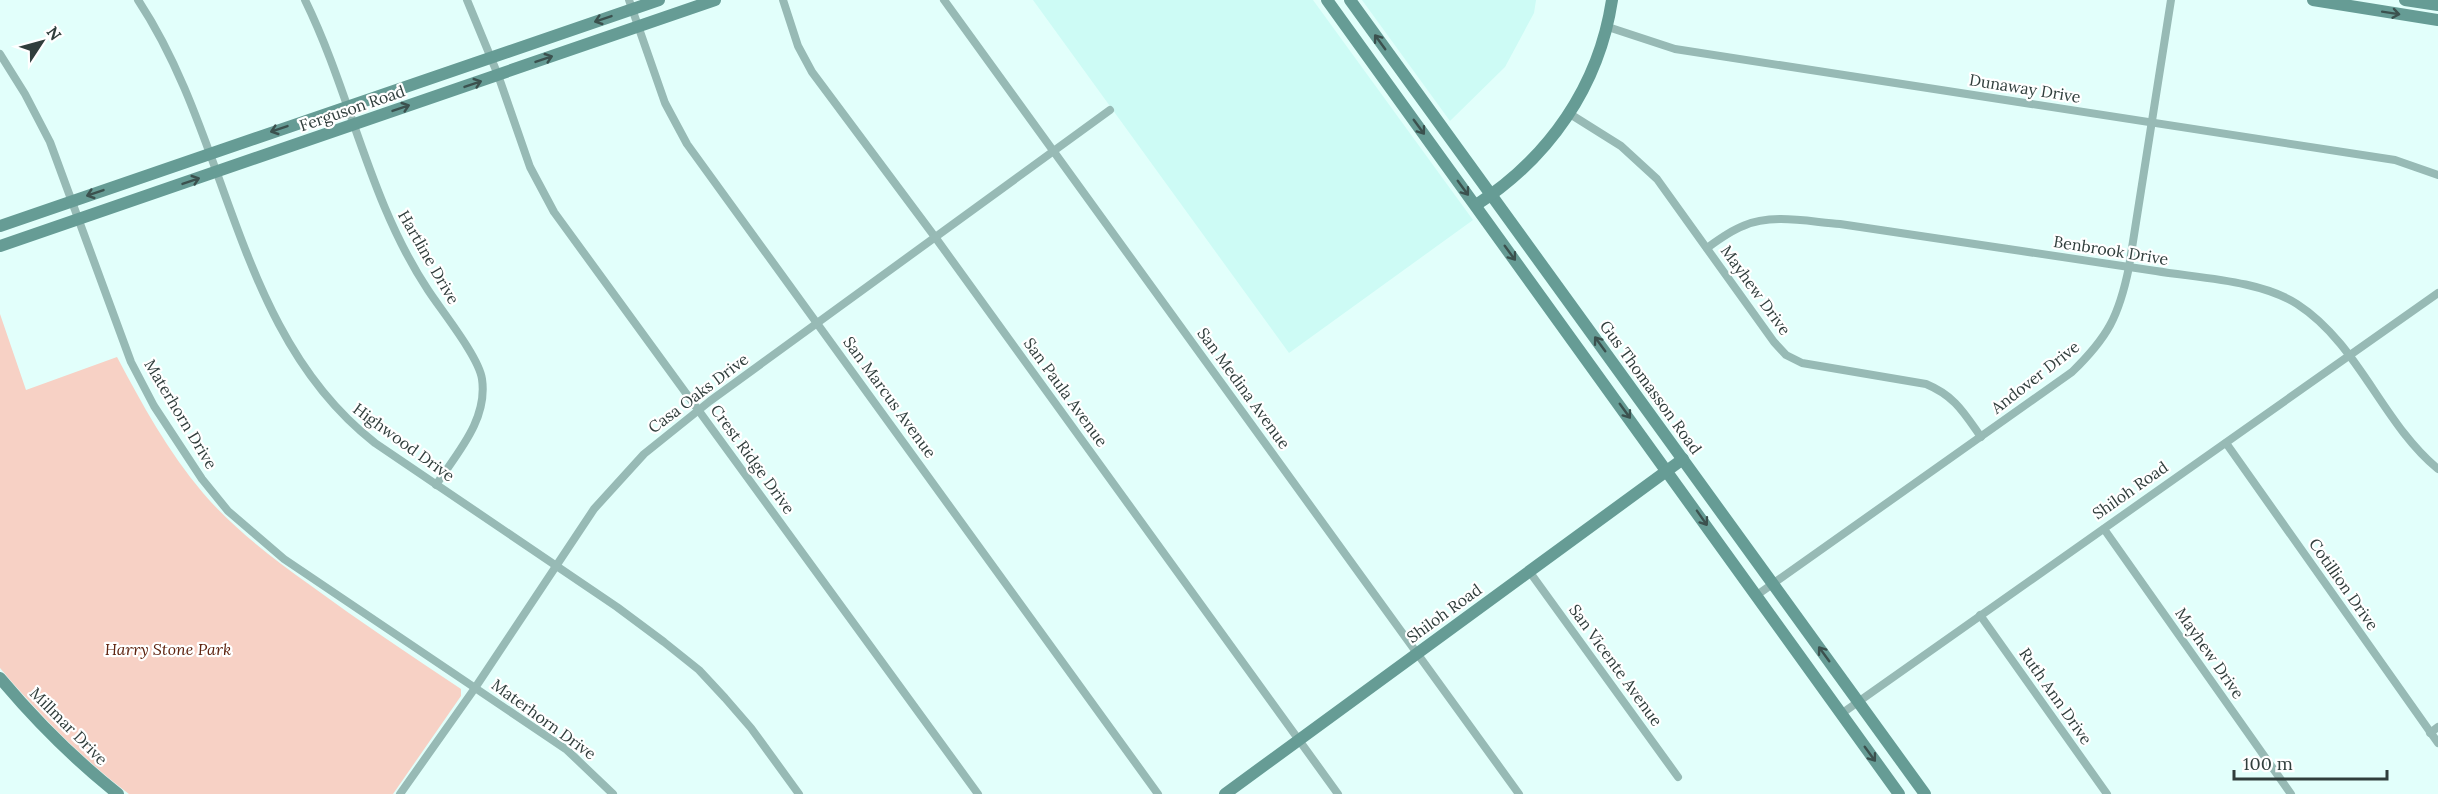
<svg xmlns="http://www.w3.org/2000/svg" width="2438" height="794" font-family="Lora,serif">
<rect width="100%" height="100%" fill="#e2fffb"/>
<g fill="#cdfbf5">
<polygon points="1033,0 1313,0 1473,220 1289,353"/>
<polygon points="1362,0 1536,0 1534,13 1505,67 1450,121"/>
</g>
<path fill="#f7d1c5" d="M0 314 26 390 117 357C142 404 168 452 203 493 234 529 271 557 310 585 359 621 410 655 461 689V696L393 794H129C81 758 39 714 0 668Z"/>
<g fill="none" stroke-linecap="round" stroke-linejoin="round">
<g stroke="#97bab5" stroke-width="8">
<path d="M138 0C231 140 235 334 375 443L617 607 664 642 699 670 725 698 751 728 799 794"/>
<path d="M305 0C351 94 369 201 428 290 441 310 479 357 482 379 488 420 457 453 436 485"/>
<polyline points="467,0 498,75 530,167 554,212 978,794"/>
<polyline points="629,0 665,103 687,144 1158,794"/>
<polyline points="783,0 798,46 812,72 935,237 1338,794"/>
<polyline points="944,0 1519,794"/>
<polyline points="1608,27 1675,49 2395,160 2438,175"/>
<polyline points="0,54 25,94 50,142 131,362 154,406 202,479 228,511 284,559 567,750 613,794"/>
<path d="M1570 114 1621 146 1657 179 1774 342 1786 355 1802 363 1926 384C1955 396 1964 413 1981 437"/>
<path d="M1707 248C1718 240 1730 231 1743 226 1772 213 1810 222 1840 224 1945 240 2051 255 2156 271 2198 278 2260 280 2297 304 2359 344 2382 423 2438 469"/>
<polyline points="2226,443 2438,743"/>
<polyline points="2104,529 2291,794"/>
<polyline points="1529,571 1678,777"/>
<path d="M1757 595 2072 372C2108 337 2119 316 2129 267L2171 0"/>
<polyline points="1980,615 2107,794"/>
<polyline points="1841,714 2438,293"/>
<polyline points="2430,733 2438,727"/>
<polyline points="400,794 475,688 594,509 644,454 710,401 1110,110"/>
</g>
<g stroke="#669c95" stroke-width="12">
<polyline points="1327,0 1899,794"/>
<polyline points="1350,0 1925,794"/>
<polyline points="2313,0 2438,20"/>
<polyline points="2405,0 2438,5"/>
<path d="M1476 205C1549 158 1599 86 1612 0"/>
<polyline points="0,226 659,0"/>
<polyline points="0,246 715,0"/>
<path d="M0 678C36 721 74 759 118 794"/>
<polyline points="1225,794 1683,459"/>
</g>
</g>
<defs><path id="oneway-shaft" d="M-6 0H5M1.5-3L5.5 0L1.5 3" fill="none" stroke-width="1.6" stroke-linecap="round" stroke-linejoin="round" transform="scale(1.5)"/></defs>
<g stroke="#3b514e">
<use href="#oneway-shaft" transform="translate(2391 13) rotate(9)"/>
<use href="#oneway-shaft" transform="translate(603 19) rotate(161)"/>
<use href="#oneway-shaft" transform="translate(1380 42) rotate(-126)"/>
<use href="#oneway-shaft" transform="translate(544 59) rotate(-19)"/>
<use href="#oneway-shaft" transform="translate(473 84) rotate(-19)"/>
<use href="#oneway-shaft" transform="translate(401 108) rotate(-19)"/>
<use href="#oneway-shaft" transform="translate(1419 127) rotate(54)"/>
<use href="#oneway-shaft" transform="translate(279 129) rotate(161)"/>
<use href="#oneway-shaft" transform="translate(191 181) rotate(-19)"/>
<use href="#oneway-shaft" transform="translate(1463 188) rotate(54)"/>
<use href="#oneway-shaft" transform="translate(95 193) rotate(161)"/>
<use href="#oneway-shaft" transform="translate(1510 253) rotate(54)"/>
<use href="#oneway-shaft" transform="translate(1600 344) rotate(-126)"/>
<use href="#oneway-shaft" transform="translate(1625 411) rotate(54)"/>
<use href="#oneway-shaft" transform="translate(1702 518) rotate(55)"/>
<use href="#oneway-shaft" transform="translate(1824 654) rotate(-126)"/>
<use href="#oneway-shaft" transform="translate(1870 754) rotate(54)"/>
</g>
<g text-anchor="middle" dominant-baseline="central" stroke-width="4.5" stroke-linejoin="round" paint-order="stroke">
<g font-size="16" fill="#303e3c" stroke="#fff">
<text transform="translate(2025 88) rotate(9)">Dunaway Drive</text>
<text transform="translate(352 108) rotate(-19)">Ferguson Road</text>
<text transform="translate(2111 250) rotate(9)">Benbrook Drive</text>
<text transform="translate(429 257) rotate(60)">Hartline Drive</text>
<text transform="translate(1756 290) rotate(54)">Mayhew Drive</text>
<text transform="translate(2035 377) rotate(-38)">Andover Drive</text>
<text transform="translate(1651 387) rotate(54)">Gus Thomasson Road</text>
<text transform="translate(1244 388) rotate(54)">San Medina Avenue</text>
<text transform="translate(1066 392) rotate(54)">San Paula Avenue</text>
<text transform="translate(698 393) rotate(-37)">Casa Oaks Drive</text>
<text transform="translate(890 397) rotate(54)">San Marcus Avenue</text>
<text transform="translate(181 414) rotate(59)">Materhorn Drive</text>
<text transform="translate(404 442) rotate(36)">Highwood Drive</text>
<text transform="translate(753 459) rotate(54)">Crest Ridge Drive</text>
<text transform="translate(2130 490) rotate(-35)">Shiloh Road</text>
<text transform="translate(2344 584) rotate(55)">Cotillion Drive</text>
<text transform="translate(1444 613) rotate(-36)">Shiloh Road</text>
<text transform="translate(2210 653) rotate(55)">Mayhew Drive</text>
<text transform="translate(1616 665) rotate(54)">San Vicente Avenue</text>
<text transform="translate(2056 696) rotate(55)">Ruth Ann Drive</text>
<text transform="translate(544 719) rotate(36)">Materhorn Drive</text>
<text transform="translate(69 726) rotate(45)">Millmar Drive</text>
</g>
<g font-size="16" font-style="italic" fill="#5d220e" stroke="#fff">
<text x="168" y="649">Harry Stone Park</text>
</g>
</g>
<g transform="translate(42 42) rotate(54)" stroke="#ffffff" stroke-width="4.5" paint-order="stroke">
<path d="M0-4.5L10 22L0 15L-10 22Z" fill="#303e3c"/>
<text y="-9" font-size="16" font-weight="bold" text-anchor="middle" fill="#303e3c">N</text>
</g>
<path d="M2234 770v9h153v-9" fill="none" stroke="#303e3c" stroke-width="3"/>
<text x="2243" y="770" font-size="18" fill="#303e3c" stroke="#ffffff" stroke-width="4.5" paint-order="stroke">100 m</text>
</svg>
